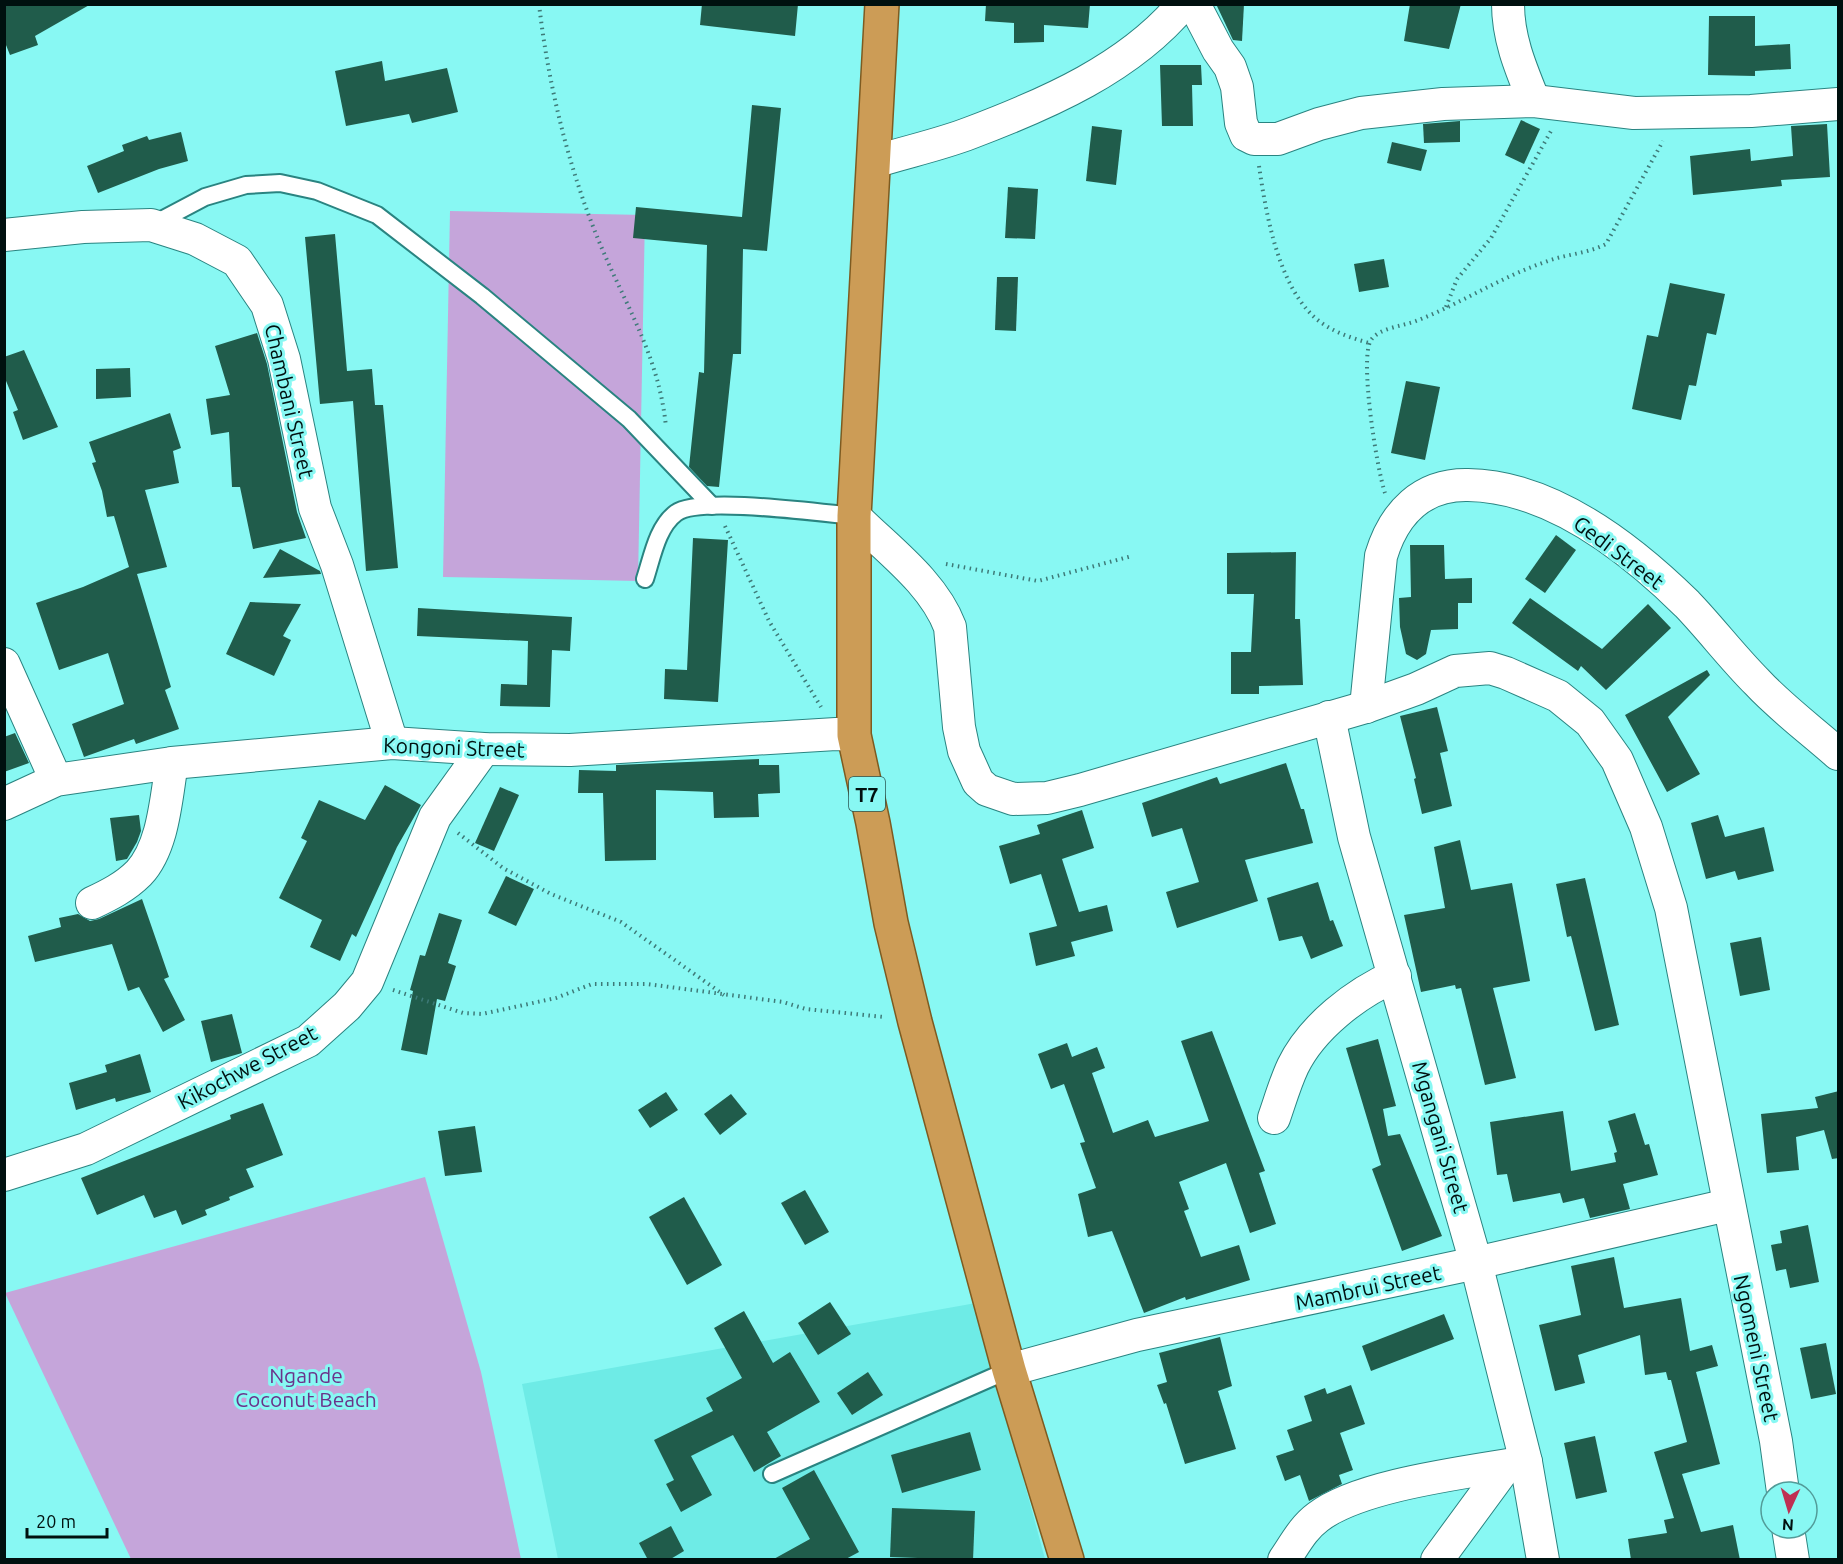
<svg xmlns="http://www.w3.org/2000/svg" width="1843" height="1564" font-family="Ubuntu,sans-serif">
<rect width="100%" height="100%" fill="#88f8f3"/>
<polygon fill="#6eebe6" points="976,1303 1045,1559 558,1559 522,1384"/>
<g fill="#c5a5da">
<polygon points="450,211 645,215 638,581 443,577"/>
<polygon points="425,1177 481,1372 521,1559 131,1559 5,1293"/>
</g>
<g fill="#205c4b">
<polygon points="4,4 91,4 35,36 38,45 10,55 4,40"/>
<polygon points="702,4 798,4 795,36 700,25"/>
<polygon points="986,4 1090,4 1088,28 1044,25 1044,42 1014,43 1014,23 985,21"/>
<polygon points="1216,4 1244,4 1242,41 1233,40"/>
<polygon points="1410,4 1461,4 1449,49 1404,41"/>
<polygon points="1709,16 1755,16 1755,46 1790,44 1791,69 1755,71 1755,76 1708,75"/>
<polygon points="382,61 385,81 447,68 458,112 412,123 409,114 346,126 335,71"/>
<polygon points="1160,65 1201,65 1202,85 1192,85 1193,126 1162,126"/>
<polygon points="752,105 781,108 767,251 743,249 741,354 733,354 719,487 707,486 689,467 699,372 704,373 707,245 633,238 636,207 742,217"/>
<polygon points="1521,120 1540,129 1524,164 1505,155"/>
<polygon points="1460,121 1460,142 1424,143 1423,124"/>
<polygon points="1827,124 1830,177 1781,180 1782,186 1693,195 1690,156 1750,149 1751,161 1793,156 1791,126"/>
<polygon points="1092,126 1122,130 1116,185 1086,181"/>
<polygon points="181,132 188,161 159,169 98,193 87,166 124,151 122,145 147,136 149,140"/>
<polygon points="1392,142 1427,150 1421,171 1387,163"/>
<polygon points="1008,187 1038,189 1035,239 1005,238"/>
<polygon points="335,234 347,371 372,369 375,405 383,405 398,568 366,571 353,401 320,404 305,237"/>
<polygon points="1384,259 1389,287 1359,292 1354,264"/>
<polygon points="997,277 1018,277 1016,331 995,330"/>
<polygon points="1670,283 1725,294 1716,335 1707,333 1696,386 1689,385 1681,420 1632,409 1647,335 1658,337"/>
<polygon points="257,333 267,364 297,512 306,538 253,549 240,487 232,487 229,432 211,435 206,399 230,395 215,346"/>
<polygon points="24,350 58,427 23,440 13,412 18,410 4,376 4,357"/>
<polygon points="130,368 131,397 96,399 96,369"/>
<polygon points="1406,381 1440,387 1425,460 1391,453"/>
<polygon points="170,413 181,448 173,451 179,483 145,490 167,567 137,574 171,687 165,690 179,729 136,744 134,739 84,757 72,724 124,704 108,653 59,670 36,603 83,587 129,567 114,516 107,517 102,491 92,463 96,462 89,442"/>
<polygon points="1556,535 1576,550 1545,593 1525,579"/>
<polygon points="693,538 728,540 718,702 664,699 665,669 687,670"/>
<polygon points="1410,545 1444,545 1445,579 1472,578 1472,603 1458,603 1458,629 1431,630 1426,654 1417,660 1406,654 1400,627 1399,598 1411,597"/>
<polygon points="280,549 320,571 321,574 263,578"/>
<polygon points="1296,552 1295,619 1300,619 1303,685 1259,686 1259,694 1231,694 1231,652 1251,652 1254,594 1227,594 1227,553"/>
<polygon points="1530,598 1602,649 1648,604 1671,628 1606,690 1581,666 1578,671 1512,623"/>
<polygon points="250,602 301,604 283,636 291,640 274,676 226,654"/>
<polygon points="418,608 572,617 570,651 552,650 550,707 500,706 501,684 527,685 528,641 417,636"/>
<polygon points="1707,670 1710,675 1668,717 1700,774 1667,792 1625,715"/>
<polygon points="1437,707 1448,751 1440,753 1452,806 1422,814 1414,779 1416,778 1400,716"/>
<polygon points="15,733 29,763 4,772 4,737"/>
<polygon points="759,759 759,765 779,765 780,793 758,794 759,817 714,818 713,792 656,790 656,860 605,861 603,793 578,793 579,770 616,771 616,765"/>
<polygon points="1286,763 1301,809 1304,809 1313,843 1245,860 1258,901 1177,928 1166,892 1199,882 1182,828 1152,837 1142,803 1217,777 1220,784"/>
<polygon points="385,785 421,805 397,847 356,937 352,934 340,961 310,947 322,920 279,898 307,841 301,838 319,800 365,820"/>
<polygon points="500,787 519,795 494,851 475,843"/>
<polygon points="1082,810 1094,848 1062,859 1079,912 1107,905 1113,931 1071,942 1075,956 1036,966 1029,933 1057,926 1041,874 1010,884 999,846 1040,834 1037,825"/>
<polygon points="139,815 141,831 137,842 127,859 116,861 110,818"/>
<polygon points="1718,815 1725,837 1764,827 1774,871 1738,880 1735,871 1706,879 1691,823"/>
<polygon points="1460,840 1471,890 1512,883 1530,981 1493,988 1516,1078 1485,1085 1461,988 1456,989 1455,985 1421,992 1404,915 1445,908 1434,847"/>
<polygon points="506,876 534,889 516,926 488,913"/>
<polygon points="1585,878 1619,1025 1595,1031 1571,936 1567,937 1556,884"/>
<polygon points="1318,882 1330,921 1333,920 1343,946 1311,959 1302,936 1279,941 1267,898"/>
<polygon points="142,899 169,977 164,979 185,1020 163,1032 139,987 128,991 112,944 35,962 28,936 61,927 59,918 78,914 90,921 99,919"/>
<polygon points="439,913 462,920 448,963 456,966 445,1001 437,999 427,1055 401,1050 413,991 410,990 420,955 425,956"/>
<polygon points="1761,937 1770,990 1740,996 1730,943"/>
<polygon points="232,1014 242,1053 211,1062 201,1021"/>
<polygon points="1212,1031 1265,1171 1259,1173 1276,1224 1250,1233 1226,1163 1179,1182 1189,1209 1184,1211 1201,1257 1239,1245 1250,1280 1186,1300 1185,1297 1144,1313 1112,1231 1088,1237 1078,1194 1096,1188 1080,1143 1085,1142 1064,1084 1051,1089 1038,1054 1067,1043 1072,1057 1097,1047 1105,1068 1092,1073 1113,1133 1148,1120 1155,1137 1209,1121 1181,1041"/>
<polygon points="1378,1039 1396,1106 1383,1109 1388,1136 1400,1134 1442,1236 1402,1251 1372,1169 1381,1165 1346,1048"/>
<polygon points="140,1054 151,1092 116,1102 115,1098 76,1110 69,1083 107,1072 105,1065"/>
<polygon points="1839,1091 1839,1158 1832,1159 1824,1130 1796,1137 1799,1170 1767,1173 1761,1114 1818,1108 1815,1097"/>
<polygon points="666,1092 678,1110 650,1128 638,1110"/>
<polygon points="731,1094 747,1114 720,1135 704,1114"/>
<polygon points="263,1103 283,1155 246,1169 254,1187 229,1197 230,1200 205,1210 207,1215 182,1225 176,1210 154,1218 144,1195 97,1215 81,1178 231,1119 230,1115"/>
<polygon points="1563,1111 1571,1171 1616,1162 1614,1153 1617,1152 1608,1121 1635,1113 1645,1145 1649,1144 1658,1175 1623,1184 1630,1209 1590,1218 1584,1198 1563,1203 1560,1193 1513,1202 1507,1174 1497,1175 1490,1122"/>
<polygon points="475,1126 482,1172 445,1176 438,1131"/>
<polygon points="805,1190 829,1232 805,1245 781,1203"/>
<polygon points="684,1197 722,1265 687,1285 649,1217"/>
<polygon points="1808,1225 1819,1282 1790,1288 1786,1269 1776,1271 1771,1245 1782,1243 1780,1231"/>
<polygon points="1614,1257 1624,1308 1681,1298 1690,1351 1712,1345 1718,1366 1696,1372 1720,1464 1682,1474 1701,1532 1733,1525 1740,1560 1631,1560 1628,1539 1667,1533 1664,1520 1674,1518 1654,1452 1687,1442 1671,1380 1668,1380 1666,1372 1645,1375 1640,1335 1578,1355 1585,1383 1555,1391 1539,1325 1581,1315 1571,1266"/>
<polygon points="830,1302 851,1334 818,1355 798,1323"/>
<polygon points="744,1311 773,1363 790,1352 820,1402 767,1432 781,1456 754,1472 733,1435 691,1456 712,1495 681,1512 666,1484 674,1480 654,1440 713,1411 706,1398 742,1378 714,1328"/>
<polygon points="1444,1314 1454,1339 1371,1371 1362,1346"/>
<polygon points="1220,1337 1232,1386 1218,1391 1236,1449 1185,1464 1166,1403 1164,1404 1157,1385 1167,1382 1159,1353"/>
<polygon points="1826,1343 1836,1394 1811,1399 1800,1348"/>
<polygon points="868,1372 883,1395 852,1415 837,1393"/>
<polygon points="1351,1385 1365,1424 1340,1433 1353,1470 1339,1475 1342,1484 1309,1501 1300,1475 1285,1481 1276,1456 1294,1450 1287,1430 1312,1421 1304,1396 1325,1388 1327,1394"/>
<polygon points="970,1432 981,1470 902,1493 891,1455"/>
<polygon points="1595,1436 1607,1492 1576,1499 1564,1443"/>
<polygon points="814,1470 859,1552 844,1560 772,1560 810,1539 782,1488"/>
<polygon points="892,1508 975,1511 973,1560 890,1557"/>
<polygon points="671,1526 684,1551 669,1560 648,1560 639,1543"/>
</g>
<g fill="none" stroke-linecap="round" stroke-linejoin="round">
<g stroke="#2a8481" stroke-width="20">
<g id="service">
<polyline points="152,225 205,197 246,185 280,183 317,191 377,215 482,296 629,419 712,506"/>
<path d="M645 579C652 558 657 527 676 513 699 496 821 513 854 516"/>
<polyline points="772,1474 1009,1370"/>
</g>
</g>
<g stroke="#2a8481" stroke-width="34">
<g id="minor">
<polyline points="1194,4 1218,50 1230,67 1237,87 1241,123 1246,135 1254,139 1278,139 1319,124 1361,113 1443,104 1534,101 1634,113 1751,111 1838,104"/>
<path d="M1508 4C1508 39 1521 69 1534 101"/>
<path d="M874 162C905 152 939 145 970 133 1047 104 1130 68 1183 4"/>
<polyline points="4,235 83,227 151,225 195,239 237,261 267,305 284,359 315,508 337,565 392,743"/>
<path d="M854 516C888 550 933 582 950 627L959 727 964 751 978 782 987 790 1013 799 1047 798 1080 790 1366 707 1416 689 1455 671 1490 668 1506 673 1558 696 1590 722 1617 760 1646 827 1671 908 1776 1441 1783 1492"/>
<polyline points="4,664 56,780"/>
<path d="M1366 707 1381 556C1394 513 1422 484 1468 485 1551 486 1630 548 1687 604 1711 629 1732 657 1757 682 1781 708 1811 730 1838 754"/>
<polyline points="1329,717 1354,837 1476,1263 1526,1462 1543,1560"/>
<polyline points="4,804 56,780 172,763 392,743 484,749 570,750 836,734 854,735"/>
<path d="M92 903C109 895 125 887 139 873 164 846 166 797 172 763"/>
<path d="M1274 1118C1280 1101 1285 1083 1293 1066 1312 1027 1356 993 1395 976"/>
<polyline points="4,1175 86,1149 308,1041 347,1006 367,982 435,817 484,749"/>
<polyline points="1009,1370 1137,1335 1476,1263 1728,1205"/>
<polyline points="1788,1528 1793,1560"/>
<path d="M1284 1560C1295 1544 1303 1528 1318 1517 1361 1484 1471 1472 1526 1462"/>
<polyline points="1437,1560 1506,1466"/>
</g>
</g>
<g stroke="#7d5b21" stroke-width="36">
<polyline id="trunk" points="882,4 854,516 854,735 873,823 891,923 915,1022 1009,1370 1067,1560"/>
</g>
<g stroke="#3e7a78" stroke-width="4" stroke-dasharray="1.5 4.5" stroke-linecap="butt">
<path d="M539 4C548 83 568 166 598 239 624 303 659 355 666 427"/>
<path d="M1259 166C1266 213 1277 279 1311 314 1327 330 1348 337 1369 343"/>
<polyline points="1446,307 1457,279 1491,238 1551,131"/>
<path d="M1385 493C1377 470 1359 358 1371 340 1379 328 1403 326 1416 321 1460 304 1501 277 1545 262 1565 254 1587 254 1606 244L1663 141"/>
<polyline points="725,526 769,621 821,707"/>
<polyline points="946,564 1038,581 1132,556"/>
<polyline points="458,833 503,868 551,894 621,922 724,995"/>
<polyline points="393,990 463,1013 482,1014 556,998 592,984 647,984 783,1002 806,1009 884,1017"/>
</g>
<use href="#service" stroke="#fff" stroke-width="16"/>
<use href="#minor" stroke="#fff" stroke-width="32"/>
<use href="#trunk" stroke="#cc9c56" stroke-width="33"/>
</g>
<g text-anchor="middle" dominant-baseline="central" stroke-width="6" stroke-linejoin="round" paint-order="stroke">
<rect fill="#88f8f3" stroke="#295653" stroke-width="1.5" x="849" y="777" width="36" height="34" rx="4.5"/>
<g font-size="20" font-weight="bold" fill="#00100f">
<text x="867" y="794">T7</text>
</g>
<g font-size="21" fill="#00100f" stroke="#88f8f3">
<text transform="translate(290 401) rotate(77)">Chambani Street</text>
<text transform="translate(1619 552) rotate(37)">Gedi Street</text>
<text transform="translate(454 747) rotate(2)">Kongoni Street</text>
<text transform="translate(247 1067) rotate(-28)">Kikochwe Street</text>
<text transform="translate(1441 1137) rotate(74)">Mgangani Street</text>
<text transform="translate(1368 1287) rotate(-12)">Mambrui Street</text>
<text transform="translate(1757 1348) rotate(78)">Ngomeni Street</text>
</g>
<g font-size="21" fill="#6b338a" stroke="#88f8f3">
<text x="306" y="1375">Ngande<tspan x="306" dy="24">Coconut Beach</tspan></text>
</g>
</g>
<rect width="1843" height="1564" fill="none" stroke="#00100f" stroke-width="12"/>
<g transform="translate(1789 1510) rotate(184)"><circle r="28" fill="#88f8f3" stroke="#529b98" stroke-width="1.5"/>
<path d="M0-4.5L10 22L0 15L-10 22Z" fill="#bf2f53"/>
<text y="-9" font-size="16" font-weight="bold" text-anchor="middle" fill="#00100f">N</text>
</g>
<path d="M27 1528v9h80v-9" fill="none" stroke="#00100f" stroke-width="3"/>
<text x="36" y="1528" font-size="18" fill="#00100f" stroke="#88f8f3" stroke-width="4.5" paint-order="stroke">20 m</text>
</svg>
